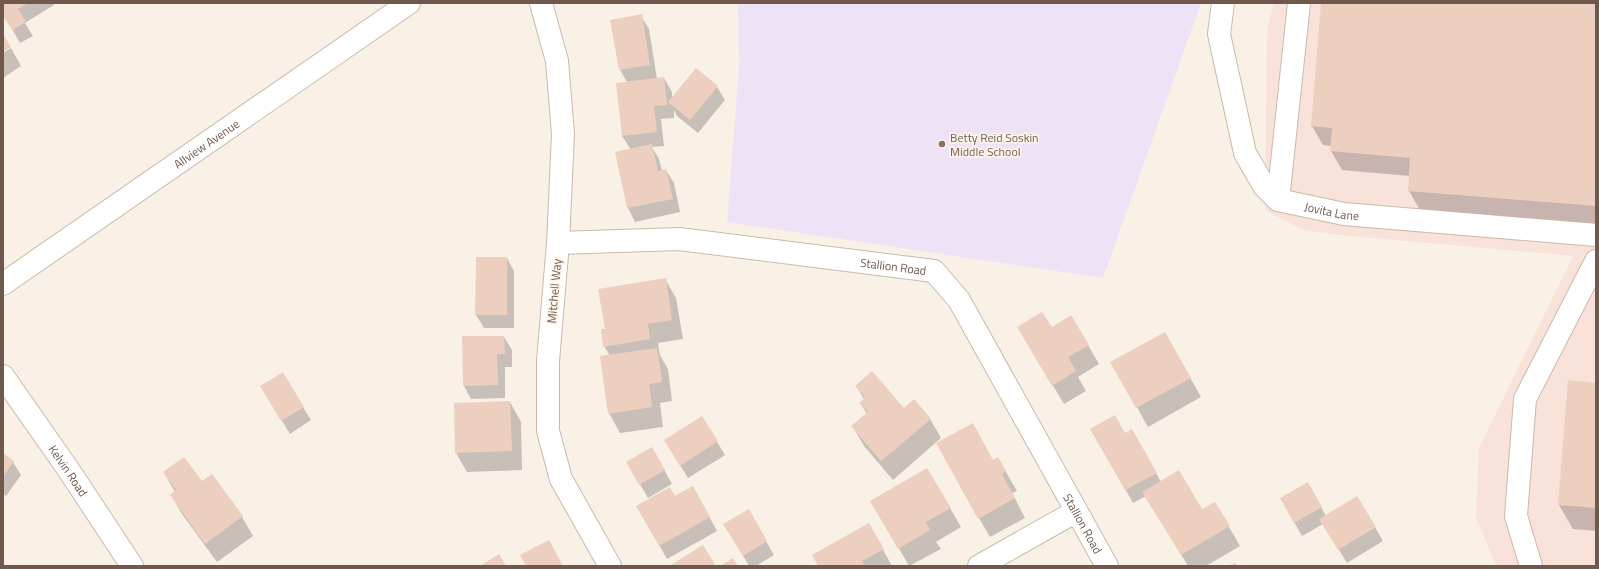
<svg xmlns="http://www.w3.org/2000/svg" width="1599" height="569" font-family="'Titillium Web',sans-serif">
<rect width="100%" height="100%" fill="#faf1e6"/>
<polygon fill="#f9e2da" points="1274,3 1596,3 1596,566 1496,566 1476,517 1479,448 1573,256 1338,235 1303,230 1265,210 1267,29"/>
<polygon fill="#eee2f6" points="738,3 1201,3 1103,278 727,222 739,66"/>
<g fill="#0003">
<polygon points="3,3 53,3 54,5 25,23 33,36 20,43 3,14"/>
<polygon points="1322,3 1596,3 1596,224 1420,210 1409,191 1410,176 1342,170 1331,151 1331,146 1323,145 1312,126"/>
<polygon points="641,16 649,29 657,79 664,78 672,92 672,99 717,87 725,100 698,133 677,116 674,110 674,118 661,119 664,146 652,147 659,159 662,171 666,170 674,183 680,212 635,222 628,208 616,153 631,150 622,136 627,82 620,70 611,21"/>
<polygon points="11,48 21,66 3,78 3,53"/>
<polygon points="507,258 514,271 514,328 484,328 476,315"/>
<polygon points="665,279 676,298 683,339 658,343 660,355 668,369 672,401 660,403 663,427 620,433 609,413 610,356 604,346 606,330"/>
<polygon points="1051,328 1088,345 1099,364 1078,377 1086,391 1064,404 1030,347"/>
<polygon points="1165,333 1201,397 1148,427 1112,363"/>
<polygon points="504,337 512,350 512,367 505,367 505,398 471,399 464,386"/>
<polygon points="1596,384 1596,531 1573,529 1559,505"/>
<polygon points="856,386 904,409 930,419 941,438 893,480 864,446 853,427 867,414 860,403 864,399"/>
<polygon points="269,399 303,407 311,420 290,434"/>
<polygon points="510,402 521,422 522,470 467,472 456,453 455,404"/>
<polygon points="702,417 725,455 688,478 673,454"/>
<polygon points="1091,429 1125,434 1132,430 1161,482 1202,511 1215,503 1240,546 1206,566 1188,566 1146,496 1133,503"/>
<polygon points="652,448 672,484 648,498 627,462"/>
<polygon points="3,455 13,462 21,475 6,496 3,494"/>
<polygon points="998,458 1017,491 1012,493 1025,518 990,537 979,518 993,461"/>
<polygon points="164,473 201,483 242,517 253,536 217,562 182,514 171,495 175,492"/>
<polygon points="693,487 717,531 667,559 637,506 675,497"/>
<polygon points="1316,497 1326,516 1375,527 1383,541 1347,563 1323,524 1302,536 1294,522"/>
<polygon points="872,501 950,508 961,527 936,542 941,549 909,566"/>
<polygon points="748,510 774,555 756,566 749,566 725,524"/>
<polygon points="869,524 892,566 819,566"/>
</g>
<g fill="#edcfc0">
<polygon points="3,3 28,3 18,9 26,22 12,30 3,16"/>
<polygon points="1321,3 1596,3 1596,206 1408,191 1410,158 1330,151 1332,128 1311,126"/>
<polygon points="642,14 650,65 619,70 610,20"/>
<polygon points="3,34 11,47 3,52"/>
<polygon points="696,68 718,86 690,120 668,102"/>
<polygon points="664,77 667,105 654,106 657,132 622,136 616,83"/>
<polygon points="652,144 658,171 666,169 673,199 627,208 615,152"/>
<polygon points="476,257 507,257 507,315 475,315"/>
<polygon points="666,278 672,320 648,324 650,339 603,347 601,329 605,329 598,289"/>
<polygon points="1042,312 1052,327 1071,315 1089,345 1068,357 1076,371 1052,386 1017,327"/>
<polygon points="1165,332 1191,378 1136,408 1110,362"/>
<polygon points="462,336 504,336 505,354 497,354 498,385 463,386"/>
<polygon points="657,348 662,382 649,384 652,407 608,414 600,356"/>
<polygon points="872,371 904,408 914,399 931,419 881,461 851,426 868,412 859,403 865,397 855,386"/>
<polygon points="283,372 304,407 281,421 260,386"/>
<polygon points="1568,380 1596,383 1596,508 1558,505"/>
<polygon points="510,401 512,451 455,453 454,403"/>
<polygon points="1115,415 1125,433 1132,429 1157,473 1125,490 1090,429"/>
<polygon points="702,416 718,441 680,466 664,440"/>
<polygon points="973,423 993,460 998,457 1006,471 1002,474 1015,498 978,519 936,443"/>
<polygon points="652,447 665,470 639,485 626,462"/>
<polygon points="3,453 14,461 3,477"/>
<polygon points="184,457 202,481 212,474 243,516 205,544 170,495 176,490 163,472"/>
<polygon points="927,468 951,508 926,522 930,530 898,549 870,501"/>
<polygon points="1179,470 1202,509 1215,502 1230,526 1181,555 1142,492"/>
<polygon points="1308,482 1322,507 1294,523 1280,498"/>
<polygon points="693,486 710,517 659,546 636,506 670,487 675,496"/>
<polygon points="1357,496 1376,527 1338,550 1319,519"/>
<polygon points="749,509 767,541 743,556 723,524"/>
<polygon points="869,523 884,549 862,561 865,566 818,566 812,555"/>
<polygon points="549,540 563,566 526,566 520,555"/>
<polygon points="703,545 716,566 671,566 671,565"/>
<polygon points="499,554 506,566 480,566"/>
<polygon points="733,558 738,566 720,566"/>
<polygon points="1236,563 1237,566 1226,566"/>
</g>
<g fill="none" stroke-linecap="round" stroke-linejoin="round">
<g stroke="#cbb9ad" stroke-width="24">
<g id="minor">
<polyline points="541,3 557,61 563,134 558,243 548,361 548,431 561,479 610,566"/>
<path id="s1" d="M1223 3 1219 34 1245 153 1264 186 1278 200 1344 214 1596 235"/>
<polyline points="1278,200 1299,3"/>
<path id="s2" d="M558 243 679 239 934 271 959 300 1107 566"/>
<path id="s3" d="M3 284 409 3"/>
<path id="s4" d="M3 376 68 469 132 566"/>
<polyline points="979,566 1075,512"/>
<polyline points="1531,566 1516,516 1525,399 1596,261"/>
</g>
</g>
<use href="#minor" stroke="#fff" stroke-width="22"/>
</g>
<circle fill="#8d6e63" stroke="#fdf5eb" stroke-width="1.5" cx="942" cy="144" r="4"/>
<g text-anchor="middle" dominant-baseline="central" stroke-width="3.5" stroke-linejoin="round" paint-order="stroke">
<g font-size="12" fill="#785e54" stroke="#fdf5eb" text-anchor="start">
<text x="950" y="137">Betty Reid Soskin<tspan x="950" dy="14">Middle School</tspan></text>
</g>
<g font-size="12" fill="#71584d" stroke="#fdf5eb">
<text stroke="none"><textPath href="#s3" startOffset="247">Allview Avenue</textPath></text>
<text stroke="none"><textPath href="#s1" startOffset="266">Jovita Lane</textPath></text>
<text stroke="none"><textPath href="#s2" startOffset="337">Stallion Road</textPath></text>
<text transform="translate(554 291) rotate(-85)">Mitchell Way</text>
<text stroke="none"><textPath href="#s4" startOffset="115">Kelvin Road</textPath></text>
<text stroke="none"><textPath href="#s2" startOffset="672">Stallion Road</textPath></text>
</g>
</g>
<rect width="1599" height="569" fill="none" stroke="#71584d" stroke-width="8"/>
</svg>
